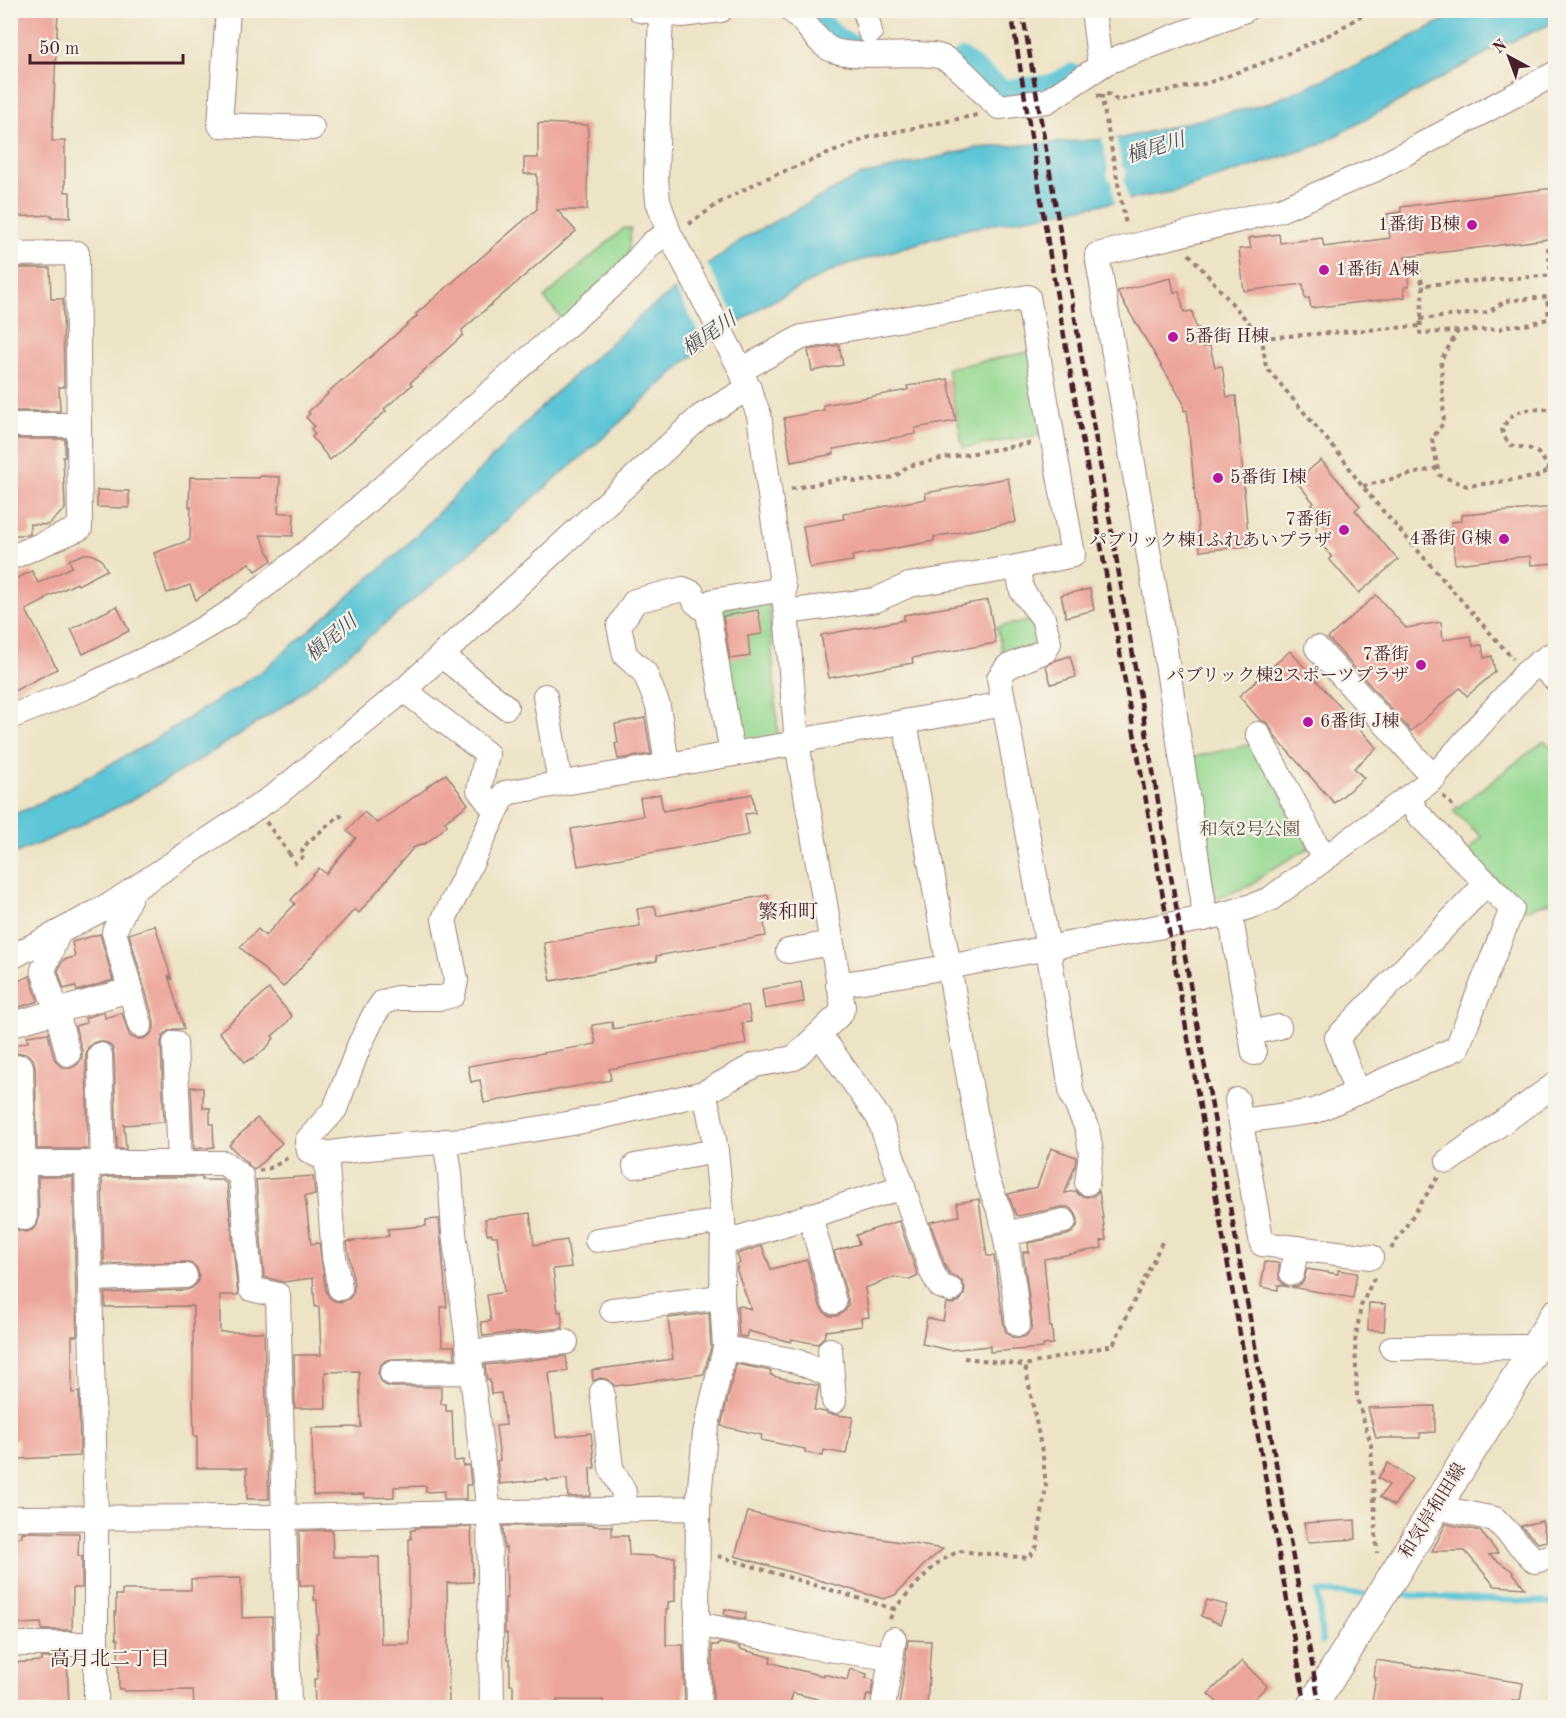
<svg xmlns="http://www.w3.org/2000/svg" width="1566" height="1718" font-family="'Old Standard TT','Noto Serif JP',serif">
<rect width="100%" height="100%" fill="#f7f3e8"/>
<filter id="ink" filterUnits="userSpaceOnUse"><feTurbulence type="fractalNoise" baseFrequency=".0167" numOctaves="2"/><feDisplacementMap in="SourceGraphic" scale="12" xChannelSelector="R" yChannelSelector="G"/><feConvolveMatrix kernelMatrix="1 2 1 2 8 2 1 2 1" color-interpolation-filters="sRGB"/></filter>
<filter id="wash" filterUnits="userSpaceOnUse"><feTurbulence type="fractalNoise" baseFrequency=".008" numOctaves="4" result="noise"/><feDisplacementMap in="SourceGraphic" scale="24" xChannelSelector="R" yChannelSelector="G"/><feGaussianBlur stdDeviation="1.35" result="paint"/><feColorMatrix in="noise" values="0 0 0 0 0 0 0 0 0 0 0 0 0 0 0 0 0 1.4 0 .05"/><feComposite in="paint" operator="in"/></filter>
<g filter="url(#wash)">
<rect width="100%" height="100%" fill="#ede3c5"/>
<g fill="#96d991" stroke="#707c5e" stroke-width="1.5">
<polygon points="624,228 631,229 628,255 564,321 544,298"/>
<polygon points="1031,352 1044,434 963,448 947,368"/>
<polygon points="762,601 769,606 778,737 743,743 736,739 720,608"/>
<polygon points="1033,620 1040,641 1004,660 997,627"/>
<polygon points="1544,741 1555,750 1556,843 1553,851 1556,852 1555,900 1526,910 1468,851 1482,837 1453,811"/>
<polygon points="1253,744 1309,848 1268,871 1252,885 1214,899 1205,826 1193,757"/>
</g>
<polygon fill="#5bc5d6" stroke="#527280" stroke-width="1.5" points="1461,11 1555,11 1555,22 1490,51 1319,145 1176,191 966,229 839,267 763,306 687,360 603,438 439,579 294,699 204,757 128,802 48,840 11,855 11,815 33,807 149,743 261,672 402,550 556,392 644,313 744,238 859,176 977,148 1123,138 1266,104 1354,67"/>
<g fill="#ede3c5">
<polygon points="1116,136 1122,166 1127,172 1124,180 1129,203 1115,205 1111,182 1107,176 1108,169 1102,137"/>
<polygon points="706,262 740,326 707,349 674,286"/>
</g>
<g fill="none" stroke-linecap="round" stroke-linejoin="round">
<g stroke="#5bc5d6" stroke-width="6">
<polyline points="1403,1595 1556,1603"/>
<polyline points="1322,1642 1318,1592 1363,1594"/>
</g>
<g stroke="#5bc5d6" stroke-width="21">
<path d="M812 10C829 30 838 47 866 46"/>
<polyline points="962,59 1003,90 1052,85 1072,74"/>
</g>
</g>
<g id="blocks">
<g fill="#eda49a">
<polygon points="10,10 58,10 52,141 65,141 65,192 70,192 70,218 52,217 52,215 10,217"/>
<polygon points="538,123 588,125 587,210 557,210 576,231 462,330 463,335 410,383 412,385 384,409 386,411 330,460 312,437 315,434 311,429 314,426 306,417 310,414 308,412 328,394 327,393 342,380 343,381 417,316 416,314 537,209 537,174 524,174 524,158 538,158"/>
<polygon points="1554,188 1556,202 1556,238 1405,257 1409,286 1404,287 1405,297 1311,308 1309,298 1305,299 1303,284 1244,291 1239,249 1251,248 1249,238 1279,234 1280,243 1322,238 1324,247 1390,238 1387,214 1401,212 1401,207"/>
<polygon points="10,268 50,268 51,299 63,299 64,387 59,387 60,411 10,411"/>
<polygon points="1171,278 1174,292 1179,291 1184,312 1192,311 1196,328 1199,328 1203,347 1210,346 1215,367 1222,366 1227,397 1236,396 1249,546 1200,551 1187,410 1184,411 1183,402 1118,293 1118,291"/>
<polygon points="839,345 843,365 812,371 808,350"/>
<polygon points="948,379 956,421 915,428 916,434 833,449 834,454 791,462 784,418 824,410 823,405 908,390 907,386"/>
<polygon points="10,439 65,439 65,457 63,457 65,509 48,525 30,524 30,534 27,535 10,535"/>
<polygon points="1321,460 1360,506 1355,510 1398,560 1359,593 1329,559 1332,557 1317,539 1316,521 1306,510 1314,503 1296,481"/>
<polygon points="260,476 280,477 278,513 294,513 293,536 260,535 272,560 256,571 249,563 196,600 190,585 167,593 154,553 190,540 191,507 189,507 190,477 259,478"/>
<polygon points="1008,478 1016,522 934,537 934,541 852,556 853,561 810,568 803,526 844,519 843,514 926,499 925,493"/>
<polygon points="97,490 129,491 129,508 97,507"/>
<polygon points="1556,507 1556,563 1531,565 1530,556 1455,564 1451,522 1462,521 1462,515"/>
<polygon points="84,554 91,554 101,559 107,570 78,585 77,583 45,598 46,600 26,610 57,669 10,693 10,580 11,581 32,571 38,583 72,567 69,560"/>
<polygon points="1090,589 1094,610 1066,617 1061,595"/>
<polygon points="1376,595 1406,628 1441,622 1443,640 1471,636 1473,646 1482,645 1484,658 1492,656 1495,672 1467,696 1460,688 1411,731 1328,638"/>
<polygon points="988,600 996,643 912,658 913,663 829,678 821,635 904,620 904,615"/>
<polygon points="117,606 129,631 83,654 71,629"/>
<polygon points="758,610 762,634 748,636 750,656 730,659 723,616"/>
<polygon points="1290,651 1377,748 1354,768 1364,778 1334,803 1276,738 1270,727 1266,722 1260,720 1239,696"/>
<polygon points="1070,656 1076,677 1051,684 1046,666 1054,661"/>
<polygon points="645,718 651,754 618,759 615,744 618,743 615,724"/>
<polygon points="446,774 468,804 445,822 447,825 439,833 426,843 413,848 359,913 355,909 283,987 240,947 258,929 265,936 295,904 291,900 319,868 326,874 356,838 347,831 364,812 377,823 427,788 426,787"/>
<polygon points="660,794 663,811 752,794 755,813 745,814 749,835 578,866 571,829 643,816 640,798"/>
<polygon points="768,895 771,913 763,915 766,936 656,956 657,961 551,981 544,943 640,926 637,909 655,906 657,916"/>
<polygon points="155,925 172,980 168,975 184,1029 174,1029 168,1031 163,1036 161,1043 164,1122 124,1125 126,1149 117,1149 114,1054 112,1047 107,1043 99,1041 93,1043 88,1048 86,1055 88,1149 37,1149 35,1066 33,1059 27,1054 20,1053 14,1055 10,1058 10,1046 28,1042 27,1036 48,1033 54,1058 58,1064 64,1068 72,1068 78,1064 82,1057 82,1050 75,1026 86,1023 85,1018 104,1012 105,1018 122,1013 127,1029 130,1036 136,1039 143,1039 150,1035 154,1029 154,1021 129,934"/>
<polygon points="100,934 113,980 77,991 75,986 64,989 58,971 63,960 75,957 72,942"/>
<polygon points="30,976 38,1001 14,1009 10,1001 10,984"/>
<polygon points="801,982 804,1002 765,1009 762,989"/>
<polygon points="269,989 292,1016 286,1024 272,1036 274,1038 268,1046 255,1057 245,1062 219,1032"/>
<polygon points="748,1005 751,1022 742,1023 746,1044 609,1069 611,1080 484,1103 480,1080 471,1082 468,1066 596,1044 592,1025 612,1022 613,1029"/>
<polygon points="191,1087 203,1088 203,1108 210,1108 210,1124 213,1124 214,1147 194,1149"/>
<polygon points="257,1118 282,1143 254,1170 229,1145"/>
<polygon points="1051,1148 1076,1157 1075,1166 1065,1193 1076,1191 1079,1195 1086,1197 1093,1196 1099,1191 1106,1240 1101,1241 1102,1248 1044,1259 1050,1327 1052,1327 1053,1344 1043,1345 1043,1348 990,1352 990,1346 949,1350 922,1344 927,1318 943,1321 946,1303 953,1304 960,1301 964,1295 965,1288 961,1280 950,1274 945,1266 930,1222 959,1216 957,1203 979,1199 980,1202 979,1201 987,1256 994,1256 1004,1326 1006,1332 1012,1337 1019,1338 1026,1336 1031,1330 1032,1322 1023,1252 1029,1252 1028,1243 1067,1235 1073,1232 1077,1226 1078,1219 1074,1211 1068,1207 1062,1207 1018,1216 1016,1215 1008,1194 1037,1187"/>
<polygon points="313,1176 315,1195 305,1196 311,1244 319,1243 326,1291 329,1297 335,1301 342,1302 349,1299 354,1292 354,1285 347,1242 389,1236 388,1229 426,1226 426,1220 439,1219 447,1307 441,1307 442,1346 454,1346 455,1358 391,1359 385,1361 380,1366 378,1374 380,1380 385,1385 392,1387 441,1387 441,1404 446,1404 446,1411 452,1411 454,1461 463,1460 463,1466 469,1465 471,1485 466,1485 466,1499 444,1499 444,1491 426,1492 426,1486 394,1487 394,1497 364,1498 364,1494 313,1495 312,1428 361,1427 359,1373 359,1371 325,1372 326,1408 295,1408 294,1355 321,1355 319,1307 315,1307 313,1278 283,1282 264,1277 256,1180"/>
<polygon points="38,1177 73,1177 77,1336 72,1336 72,1393 79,1392 80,1456 18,1459 18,1439 10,1440 10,1209 13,1225 18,1230 26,1232 32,1230 37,1225 39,1218"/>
<polygon points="107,1177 202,1177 202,1180 222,1180 227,1184 238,1295 220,1295 220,1332 264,1332 269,1499 247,1499 247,1468 197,1468 197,1436 194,1436 193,1402 193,1306 105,1307 105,1293 186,1290 192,1288 197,1283 199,1276 197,1268 192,1264 185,1262 104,1264 102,1178"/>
<polygon points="530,1213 534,1245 567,1240 571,1267 553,1269 558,1312 561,1311 563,1328 483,1336 481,1322 491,1321 487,1295 504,1292 497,1236 492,1236 492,1234 487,1234 485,1219"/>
<polygon points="899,1221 918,1276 910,1280 895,1277 865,1288 869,1317 861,1318 862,1326 826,1331 824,1337 817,1344 792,1339 791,1342 748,1331 746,1337 739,1336 737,1306 741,1306 751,1309 737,1271 737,1265 740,1263 737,1254 762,1246 771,1269 807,1260 820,1306 824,1312 830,1316 837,1316 845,1311 848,1306 848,1299 834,1251 859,1244 856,1235"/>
<polygon points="1265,1262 1279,1263 1279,1279 1283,1284 1289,1287 1278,1285 1278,1290 1261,1287"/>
<polygon points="1307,1269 1338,1274 1338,1270 1357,1273 1353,1298 1291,1287 1298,1286 1303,1282"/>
<polygon points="1369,1303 1386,1304 1384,1331 1368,1330"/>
<polygon points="709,1313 711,1347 704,1374 615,1386 607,1379 600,1378 593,1381 592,1370 673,1359 668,1318"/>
<polygon points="566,1356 568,1371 549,1373 556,1437 591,1433 595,1468 590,1468 591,1496 568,1497 567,1479 547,1481 547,1479 500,1484 497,1461 500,1460 496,1426 506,1425 501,1393 491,1394 490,1380 487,1380 485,1365"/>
<polygon points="736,1364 771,1371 770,1374 772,1375 772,1376 819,1386 814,1410 825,1412 828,1414 853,1417 846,1454 824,1450 823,1456 805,1452 805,1449 761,1440 762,1435 721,1426"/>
<polygon points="1435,1406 1435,1432 1420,1433 1420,1438 1376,1438 1368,1408"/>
<polygon points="1388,1463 1412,1479 1394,1506 1380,1497 1389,1485 1378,1478"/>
<polygon points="748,1512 828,1530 943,1549 924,1565 895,1595 884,1599 735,1556"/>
<polygon points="1355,1520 1356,1539 1308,1542 1304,1523"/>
<polygon points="1542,1521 1547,1541 1538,1543 1521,1526"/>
<polygon points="1446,1524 1480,1531 1498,1553 1489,1555 1511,1570 1525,1588 1495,1586 1465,1551 1432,1551"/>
<polygon points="594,1525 594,1526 612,1526 612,1536 628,1536 629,1555 657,1556 657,1557 675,1557 675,1601 668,1602 668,1610 666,1610 666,1645 683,1645 685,1707 603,1707 603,1700 557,1700 557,1703 536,1703 536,1707 513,1707 513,1685 510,1685 510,1659 508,1659 507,1633 505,1633 505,1598 507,1598 506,1547 504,1548 503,1526"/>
<polygon points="471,1527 473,1582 447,1583 449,1707 315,1707 314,1679 318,1679 316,1633 318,1633 317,1600 314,1600 314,1585 300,1585 299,1531 332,1530 333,1557 379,1557 381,1644 409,1644 409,1539 411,1539 411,1530 415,1530 415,1528"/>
<polygon points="22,1532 79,1533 78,1556 82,1556 82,1588 73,1588 72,1630 42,1630 41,1623 20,1624 19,1621 10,1621 10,1537 22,1537"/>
<polygon points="241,1578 242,1618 272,1617 275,1706 194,1707 193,1690 124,1691 124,1689 119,1689 118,1639 116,1639 115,1612 116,1612 116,1595 122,1595 122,1590 191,1590 191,1579"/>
<polygon points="1207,1600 1227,1605 1220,1624 1201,1616"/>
<polygon points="725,1609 746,1613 745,1619 724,1615"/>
<polygon points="908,1640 931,1641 927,1707 899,1707"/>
<polygon points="719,1643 740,1647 739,1649 771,1657 770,1662 790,1668 824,1676 824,1674 847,1680 850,1669 867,1674 866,1678 873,1680 871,1696 867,1695 864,1707 849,1707 793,1693 789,1707 713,1707 712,1645 719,1645"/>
<polygon points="41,1658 67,1658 69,1707 10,1707 10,1663 41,1661"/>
<polygon points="1376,1660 1523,1683 1520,1701 1512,1700 1511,1707 1371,1707 1376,1678 1374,1678"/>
<polygon points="1242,1661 1267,1686 1246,1707 1222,1707 1208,1694"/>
</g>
</g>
</g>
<g filter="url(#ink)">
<use href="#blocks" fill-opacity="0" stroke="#9c8178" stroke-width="1.5"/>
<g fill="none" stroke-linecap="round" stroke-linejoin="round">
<g stroke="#9c8178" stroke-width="26">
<g id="minor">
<polyline points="228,10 220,125 312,128"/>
<polyline points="640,10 682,15 721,10"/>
<polyline points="661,10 656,179 658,201 669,233 740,368 759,415 786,612 797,743 843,1007 841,1013 794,1058 755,1065 704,1093 573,1123 474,1139 368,1148 317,1155 309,1151 307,1141 335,1109 359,1046 374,1015 383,1002 397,998 441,998 453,995 456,980 444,919 505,793 797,743 814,738 1004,704 999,678 1007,667 1045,651 1049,643 1043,618 1022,591 1017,567"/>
<path d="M791 10C806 20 814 40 830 49 848 58 895 54 917 54 926 55 936 54 944 58 966 70 981 92 999 107L1047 101 1107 62 1245 10"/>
<polyline points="865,10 870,32"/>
<polyline points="1093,10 1100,66"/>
<polyline points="10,254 77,253 80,528 10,558"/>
<polyline points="741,370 802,337 1028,297 1073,555 1017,567 909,585 876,600 786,612"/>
<polyline points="10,425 79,425"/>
<polyline points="701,607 713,601 784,589"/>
<polyline points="1317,648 1434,778"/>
<polyline points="443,654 451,663 506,707"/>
<polyline points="1538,663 1556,680"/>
<polyline points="404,690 487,754 479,790 489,803 497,809"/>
<polyline points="545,696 560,783"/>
<polyline points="1004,704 1046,937 1072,1095 1087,1128 1091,1153 1087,1183"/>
<polyline points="10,717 86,687 175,645 226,615 266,585 325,538 622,277 652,243 669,233"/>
<polyline points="905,722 987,1179 1001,1215 1005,1234 1064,1221"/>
<polyline points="1258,734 1316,844 1327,856"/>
<polyline points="667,764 658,706 645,673 625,655 619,626 635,601 683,589 692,593 695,602 708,612 732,754"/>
<polyline points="133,890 114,932 140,1025"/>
<polyline points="1230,913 1254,1053"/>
<polyline points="1204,919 1203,899 1164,643 1097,255 1280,210 1374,170 1556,73"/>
<polyline points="59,932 43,970 57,1012 68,1054"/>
<polyline points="788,951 831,943"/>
<polyline points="10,958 110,905 277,794 404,690 700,417 749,388"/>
<path d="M838 985 948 967 1168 925C1203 919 1237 913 1270 899L1429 782 1526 673 1549 656 1556 653"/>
<polyline points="10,1025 129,990"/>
<polyline points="1250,1033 1279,1027"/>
<polyline points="818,1035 828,1046 879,1118 932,1272 940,1286 951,1290"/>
<polyline points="175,1043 180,1163"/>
<polyline points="100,1055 103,1164"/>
<polyline points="21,1067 25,1218"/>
<polyline points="1357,1093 1337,1038 1487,883"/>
<polyline points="1237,1100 1262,1244 1371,1257"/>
<polyline points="1242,1121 1315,1111 1457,1048 1512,909 1418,814 1408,798"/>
<polyline points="445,1141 450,1173 454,1233 489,1512 492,1708"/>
<polyline points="326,1153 334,1257 340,1288"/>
<polyline points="1448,1161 1556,1084"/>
<polyline points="10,1163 224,1163 241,1176 251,1289 278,1295 289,1708"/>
<polyline points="87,1164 96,1519 96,1708"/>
<polyline points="635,1166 716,1151"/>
<polyline points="810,1216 834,1302"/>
<polyline points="1005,1234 1014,1288 1018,1324"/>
<polyline points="597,1240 723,1221"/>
<polyline points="723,1243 903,1187"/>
<polyline points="1292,1273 1296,1248"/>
<polyline points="90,1279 185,1276"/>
<polyline points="612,1310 722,1297"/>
<polyline points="725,1348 796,1361 832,1376 834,1401"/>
<polyline points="1392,1348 1535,1347"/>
<polyline points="830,1350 832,1376"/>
<polyline points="470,1352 566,1342"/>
<polyline points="392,1373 472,1372"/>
<polyline points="602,1392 611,1468 624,1492 623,1509"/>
<polyline points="1438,1504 1450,1510 1495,1519 1535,1561 1556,1555"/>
<polyline points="10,1518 285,1517 698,1508"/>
<polyline points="697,1624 807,1646 891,1658"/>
<polyline points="22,1644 96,1644"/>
<polyline points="699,1708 697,1624 698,1508 705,1433 725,1348 722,1297 723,1221 716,1151 709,1112 704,1093"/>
<polyline points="883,1708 894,1639"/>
</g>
</g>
<g stroke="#9c8178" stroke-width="32">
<polyline id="major" points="1311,1708 1556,1314"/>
</g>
<g stroke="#9c8178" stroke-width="4" stroke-dasharray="4.5 4.5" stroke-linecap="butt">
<polyline points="1102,94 1102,99 1126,225"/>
<polyline points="1097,96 1109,94 1117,100 1208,83 1282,56 1335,32 1370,10"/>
<polyline points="689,224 719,203 760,181 870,137 977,115"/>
<polyline points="1548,247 1551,275"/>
<polyline points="1189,254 1262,338 1266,367 1344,460 1358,481 1376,503 1513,659"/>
<polyline points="1419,261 1420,277 1423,285"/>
<path d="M1556 318C1546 319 1539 321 1530 324 1520 327 1509 323 1500 329L1458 331 1441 360 1444 422 1432 439 1439 475 1467 486 1536 477 1556 467"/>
<polyline points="1420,319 1489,312 1505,301 1547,297 1549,319"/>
<polyline points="1458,331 1420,333 1423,285 1556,275"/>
<polyline points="1262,338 1420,326"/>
<path d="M1549 470C1546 464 1542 455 1535 451 1519 442 1510 455 1502 430 1513 405 1531 410 1556 409"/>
<polyline points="1363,486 1437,468"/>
<polyline points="791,489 845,478 856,482 895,477 908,466 950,457 1033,443"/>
<polyline points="1443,796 1456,809"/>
<polyline points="289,853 295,863 305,855 302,851 308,842 340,815 343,819"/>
<polyline points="259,1171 273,1167 290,1156"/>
<polyline points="1391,1249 1438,1177"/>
<polyline points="1374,1278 1361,1306 1355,1342 1357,1398 1371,1444 1377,1553"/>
<polyline points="964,1358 1025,1365 1113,1345 1164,1238"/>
<polyline points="718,1556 894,1609"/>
<polyline points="890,1619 894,1609 922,1578 940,1561 959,1551 1029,1558 1037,1546 1046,1487 1043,1457 1025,1365"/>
</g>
<use href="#minor" stroke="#fff" stroke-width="24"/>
<use href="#major" stroke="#fff" stroke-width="30"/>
<g stroke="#4a1f2b" stroke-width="4.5" stroke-dasharray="9 4.5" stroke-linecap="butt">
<polyline points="1011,10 1051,262 1306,1708"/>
<polyline points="1022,10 1179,923 1320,1708"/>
</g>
<polyline stroke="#9c8178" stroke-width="4" stroke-dasharray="4.5 4.5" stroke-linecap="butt" points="266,822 289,853"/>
</g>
</g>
<g fill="#b5179e" stroke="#f7f3e8" stroke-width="2">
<circle cx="1472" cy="225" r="6"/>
<circle cx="1324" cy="270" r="6"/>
<circle cx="1173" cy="337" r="6"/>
<circle cx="1218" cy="478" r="6"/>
<circle cx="1344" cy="530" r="6"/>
<circle cx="1504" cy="539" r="6"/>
<circle cx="1421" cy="665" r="6"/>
<circle cx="1308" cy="722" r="6"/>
</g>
<g text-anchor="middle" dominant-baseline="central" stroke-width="4.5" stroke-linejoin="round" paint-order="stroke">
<g font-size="18" fill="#4a1f2b" stroke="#f7f3e8" text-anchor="end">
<text x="1460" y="225">1番街 B棟</text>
<text x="1336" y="270" text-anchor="start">1番街 A棟</text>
<text x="1185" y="337" text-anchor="start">5番街 H棟</text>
<text x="1230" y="478" text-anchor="start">5番街 I棟</text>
<text x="1332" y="520">7番街<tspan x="1332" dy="21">パブリック棟1ふれあいプラザ</tspan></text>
<text x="1492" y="539">4番街 G棟</text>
<text x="1409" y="655">7番街<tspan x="1409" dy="21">パブリック棟2スポーツプラザ</tspan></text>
<text x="1320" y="722" text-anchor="start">6番街 J棟</text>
</g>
<g font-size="18" fill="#5d4e44" stroke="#f7f3e8">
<text x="1250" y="830">和気2号公園</text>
</g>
<g font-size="18" fill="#4a1f2b" stroke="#f7f3e8">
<text transform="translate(1433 1511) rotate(-58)">和気岸和田線</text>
</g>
<g font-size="20" font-style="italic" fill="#4f515e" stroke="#f7f3e8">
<text transform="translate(1156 149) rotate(-17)">槇尾川</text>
<text transform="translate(710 335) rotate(-34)">槇尾川</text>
<text transform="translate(332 639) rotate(-40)">槇尾川</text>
</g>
<g font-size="20" fill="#4a1f2b" stroke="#f7f3e8">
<text x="788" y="913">繁和町</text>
<text x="110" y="1660">高月北二丁目</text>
</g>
</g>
<rect width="1566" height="1718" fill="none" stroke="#f7f3e8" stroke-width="36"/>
<g transform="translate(1509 57) rotate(319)" stroke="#f7f3e8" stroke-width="4.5" paint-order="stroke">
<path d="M0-4.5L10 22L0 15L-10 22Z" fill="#4a1f2b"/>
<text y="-9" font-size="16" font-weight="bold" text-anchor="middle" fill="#4a1f2b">N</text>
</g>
<path d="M30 54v9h153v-9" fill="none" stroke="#4a1f2b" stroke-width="3"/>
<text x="39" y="54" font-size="18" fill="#4a1f2b" stroke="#f7f3e8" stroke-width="4.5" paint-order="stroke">50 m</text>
</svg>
